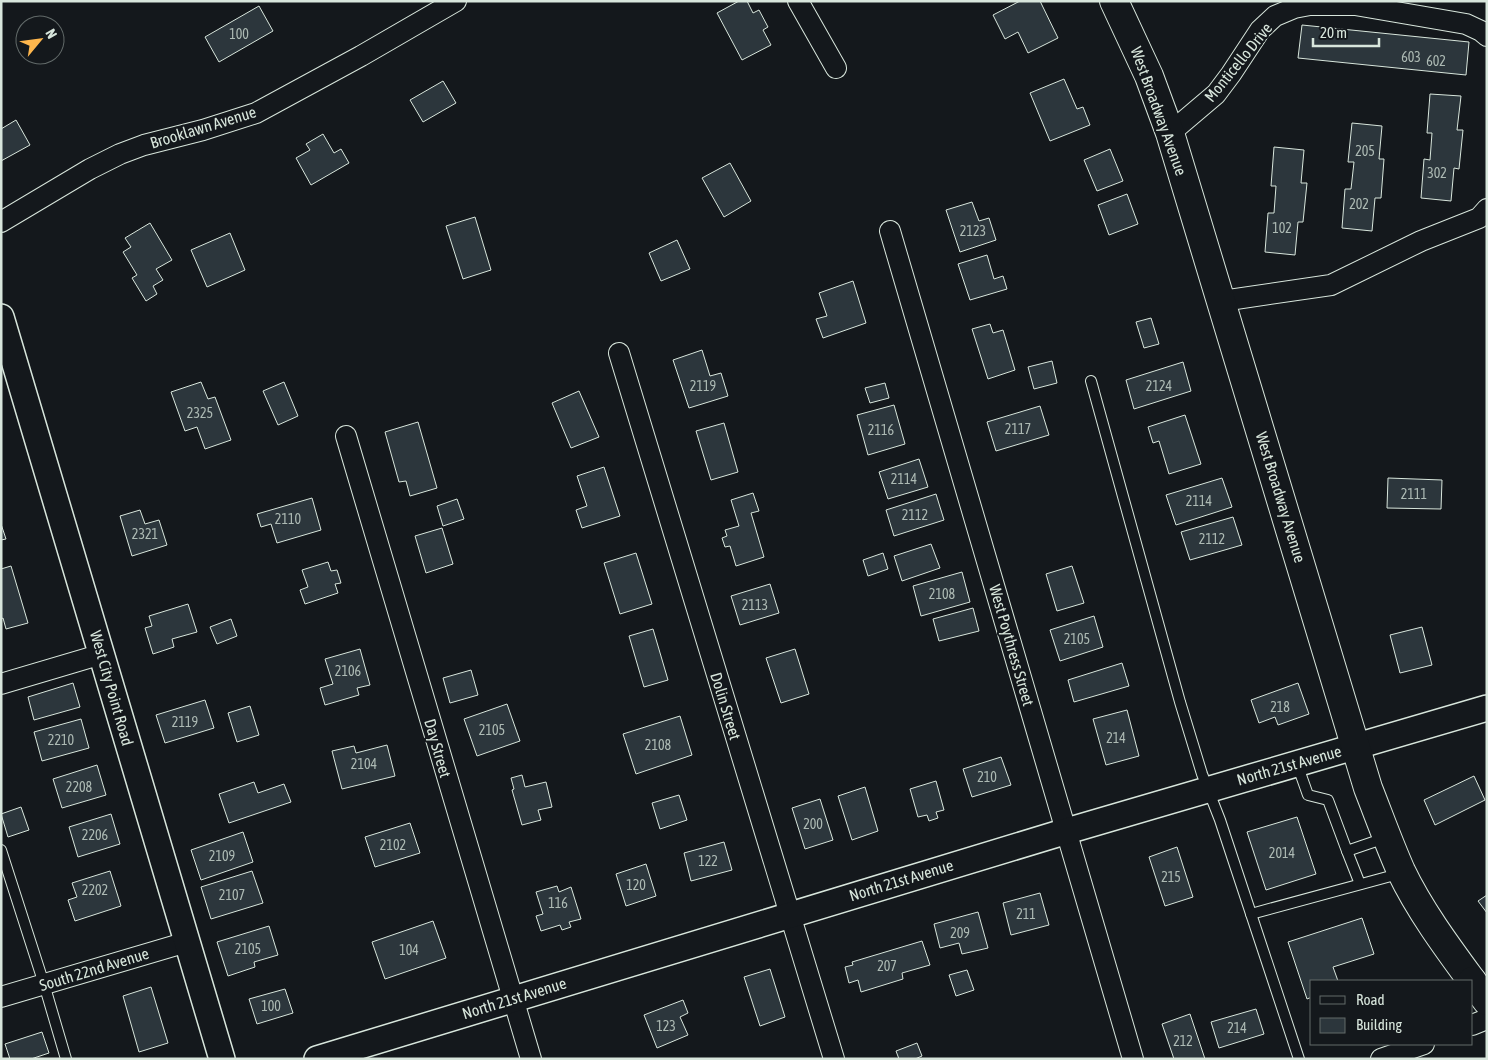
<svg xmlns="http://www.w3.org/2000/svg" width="1488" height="1060" font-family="'Asap Condensed',sans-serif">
<rect width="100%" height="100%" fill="#14181c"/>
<g fill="#2c363c" stroke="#d8e6dc">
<polygon points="739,1 747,1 753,13 759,10 768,27 763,30 771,45 742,60 717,13"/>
<polygon points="1020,1 1040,1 1058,38 1028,53 1018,32 1005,39 993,15"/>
<polygon points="259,6 273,31 219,62 205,37"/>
<polygon points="1302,25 1469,42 1466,75 1298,58"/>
<polygon points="1064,79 1077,109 1083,107 1090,125 1050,141 1030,93"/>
<polygon points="443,81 456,103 423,122 410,100"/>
<polygon points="1430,94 1461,96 1457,130 1463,130 1459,169 1454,168 1451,201 1421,198 1424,159 1430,160 1432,133 1427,133"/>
<polygon points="16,120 30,145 1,161 1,129"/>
<polygon points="1352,123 1382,126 1379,159 1384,159 1381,198 1375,198 1372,231 1342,228 1345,189 1351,189 1354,162 1348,162"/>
<polygon points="323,134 334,153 341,149 349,163 311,185 296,158 310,150 306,144"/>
<polygon points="1274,147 1304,150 1301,183 1307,183 1303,222 1298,222 1295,255 1265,252 1268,213 1274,213 1276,186 1271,186"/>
<polygon points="1110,149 1123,181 1097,191 1084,160"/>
<polygon points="730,163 751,201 724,217 702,178"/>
<polygon points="1127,194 1138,224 1109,235 1098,205"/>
<polygon points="972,202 979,221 989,218 996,240 960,252 946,210"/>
<polygon points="475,217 491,270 463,279 446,226"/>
<polygon points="150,223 172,260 156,269 163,280 153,286 157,294 146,301 132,278 137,275 123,252 131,247 125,238"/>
<polygon points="230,233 245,270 207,287 191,250"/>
<polygon points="677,240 690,269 661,281 649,253"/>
<polygon points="987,255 994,279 1003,276 1007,289 970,300 958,264"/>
<polygon points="853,281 866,323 823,338 816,319 827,316 819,293"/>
<polygon points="1151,318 1159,344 1144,348 1136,322"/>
<polygon points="990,324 993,333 1003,330 1015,370 988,379 972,329"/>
<polygon points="702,350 710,376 721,373 728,396 689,408 673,360"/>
<polygon points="1052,361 1057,383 1034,389 1028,367"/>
<polygon points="1183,362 1191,391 1134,409 1126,380"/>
<polygon points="201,382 208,399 215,397 231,440 205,449 197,427 185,431 171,392"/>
<polygon points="284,382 298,416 278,425 263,391"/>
<polygon points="885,383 889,398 870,403 865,388"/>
<polygon points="579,391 599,437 571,448 552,403"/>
<polygon points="894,405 905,444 868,455 857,415"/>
<polygon points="1040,406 1049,435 996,451 987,422"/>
<polygon points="1185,415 1201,464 1169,474 1159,441 1153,443 1148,427"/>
<polygon points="418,422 437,488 410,496 406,481 399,482 385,432"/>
<polygon points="724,423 738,472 711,480 696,431"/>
<polygon points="919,459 928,487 888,499 879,472"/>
<polygon points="604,467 620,516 582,528 576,510 587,506 577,476"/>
<polygon points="1222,478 1232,507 1176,525 1166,495"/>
<polygon points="1388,478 1442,480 1441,509 1387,508"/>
<polygon points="753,493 759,511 751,513 764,557 736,566 730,546 725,547 722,538 727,536 725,530 739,526 731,500"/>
<polygon points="936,494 944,520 894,536 886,510"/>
<polygon points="312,498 321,530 277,543 271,524 261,527 257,514"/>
<polygon points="457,499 464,519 443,526 437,506"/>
<polygon points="140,510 145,524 159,520 167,545 132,556 120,516"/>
<polygon points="1233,517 1242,545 1190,560 1181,532"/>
<polygon points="1,524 6,539 1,540"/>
<polygon points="442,528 453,564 426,573 415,536"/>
<polygon points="931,544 940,568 902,581 894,556"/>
<polygon points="636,553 652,604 620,614 604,563"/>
<polygon points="883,553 888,569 868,576 863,560"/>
<polygon points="328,562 331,571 337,570 341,583 335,584 338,593 305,604 300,590 308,587 302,570"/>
<polygon points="11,566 28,623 6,629 3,618 1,619 1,569"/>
<polygon points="1072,566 1084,603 1057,611 1046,574"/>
<polygon points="962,572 970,602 921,616 913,586"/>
<polygon points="770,584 779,613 740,625 731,596"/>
<polygon points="188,604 197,632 172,639 174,647 153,654 145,628 152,626 149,616"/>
<polygon points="973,608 979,631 939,641 933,619"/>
<polygon points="1094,616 1103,647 1060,661 1050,630"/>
<polygon points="231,619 237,636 217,644 210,627"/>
<polygon points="1422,627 1432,665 1400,673 1390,635"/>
<polygon points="653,629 668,680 644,687 629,636"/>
<polygon points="360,649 370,685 357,688 359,695 325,705 320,688 333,684 325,659"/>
<polygon points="795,649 809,694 781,703 766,658"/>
<polygon points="1122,663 1129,686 1074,702 1068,680"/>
<polygon points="471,670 478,695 450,703 443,678"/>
<polygon points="73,683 80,707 34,720 28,697"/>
<polygon points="1298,683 1309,714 1278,725 1275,717 1259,723 1251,700"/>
<polygon points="205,700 214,728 165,743 156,715"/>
<polygon points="507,704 520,741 477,756 464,719"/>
<polygon points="250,706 259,735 237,742 228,713"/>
<polygon points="1127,710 1139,756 1106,765 1093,719"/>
<polygon points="680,716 692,755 636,774 623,734"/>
<polygon points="81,719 89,748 42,761 34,732"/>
<polygon points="387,745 395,776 342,789 332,751 354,746 356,753"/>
<polygon points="1001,757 1011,785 972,797 963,769"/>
<polygon points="97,765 106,795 62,808 53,779"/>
<polygon points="522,775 525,787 546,782 552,807 538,810 541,820 522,825 512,790 514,789 511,778"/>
<polygon points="1474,776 1485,800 1435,825 1424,800"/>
<polygon points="936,781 944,810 936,812 938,818 929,821 927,815 918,817 910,789"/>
<polygon points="254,782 258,793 284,784 291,802 229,823 219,794"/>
<polygon points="865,787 878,831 852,840 838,796"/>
<polygon points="679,795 687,820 660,829 652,803"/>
<polygon points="820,799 833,840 805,849 792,808"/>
<polygon points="21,807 29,830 8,837 1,814"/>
<polygon points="111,814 120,844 78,857 69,827"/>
<polygon points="1297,817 1316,874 1266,890 1247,832"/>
<polygon points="410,823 420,853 375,867 365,837"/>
<polygon points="243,832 253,862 201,880 191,850"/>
<polygon points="724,842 732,870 691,881 684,853"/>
<polygon points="1177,847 1193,897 1165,906 1149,857"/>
<polygon points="646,864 656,896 626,906 616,874"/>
<polygon points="110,871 121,906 75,921 68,900 77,897 72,883"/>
<polygon points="252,871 263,903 211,919 201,887"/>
<polygon points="557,886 559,892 571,887 581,919 569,922 571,927 562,930 560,925 541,931 536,916 543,914 536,892"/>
<polygon points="1040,893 1049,925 1011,935 1003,903"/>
<polygon points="1487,895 1487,913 1478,901"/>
<polygon points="978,912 988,948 962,954 959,943 940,948 934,924"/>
<polygon points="1362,918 1374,954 1333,967 1338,981 1312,981 1312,997 1307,999 1288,942"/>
<polygon points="433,921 446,958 385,979 372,942"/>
<polygon points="269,926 278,955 254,962 255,967 228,976 217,942"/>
<polygon points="922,941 930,965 902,973 903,979 861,992 858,980 849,983 845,967 853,965 852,962"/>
<polygon points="770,969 785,1017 760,1026 744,977"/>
<polygon points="967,970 974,990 956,996 949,975"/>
<polygon points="151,987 168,1043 139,1052 123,996"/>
<polygon points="285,989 293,1013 257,1024 249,999"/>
<polygon points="683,1000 688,1013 680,1017 688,1035 657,1048 644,1015"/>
<polygon points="1256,1009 1264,1034 1219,1048 1211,1022"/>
<polygon points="1190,1014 1205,1059 1174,1059 1162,1024"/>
<polygon points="42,1032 49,1053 31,1059 10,1059 5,1044"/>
<polygon points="917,1043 922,1056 915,1059 899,1059 896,1051"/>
</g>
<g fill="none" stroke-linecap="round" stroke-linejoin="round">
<g stroke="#d8e6dc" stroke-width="12">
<g id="service">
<polyline points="1091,381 1180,702 1202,774 1220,820 1299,1059"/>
<polyline points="1297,764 1308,795 1328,800 1347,851 1385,838"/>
<polyline points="1,850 44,984 66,1059"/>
<polyline points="1347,851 1360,884"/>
<polyline points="1251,914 1402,873"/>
</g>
</g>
<g stroke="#d8e6dc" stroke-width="22">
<g id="minor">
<polyline points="798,1 836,68"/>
<polyline points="1170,133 1216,94 1231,74 1260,30 1275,16 1294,8 1310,5 1355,5 1466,24 1481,31 1487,36"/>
<polyline points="1,222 90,169 120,154 144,145 203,130 256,113 361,56 456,1"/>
<polyline points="890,231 1133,1059"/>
<polyline points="1222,301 1331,285 1421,241 1479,218 1487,209"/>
<polyline points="619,353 834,1059"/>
<polyline points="346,436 531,1059"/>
<polyline points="1,684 102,654"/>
<polyline points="1,997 187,942"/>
<polyline points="1472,1025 1487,1019"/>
<polyline points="1381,1059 1424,1044"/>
</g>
</g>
<g stroke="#d8e6dc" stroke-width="28">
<g id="tertiary">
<polyline points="1,317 222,1059"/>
<polyline points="317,1059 1067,831 1487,708"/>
</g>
</g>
<g stroke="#d8e6dc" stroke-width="30">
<g id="secondary">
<path d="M1114 1 1149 76 1170 133 1368 788C1379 816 1389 844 1401 871 1419 909 1447 947 1472 981"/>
<polyline points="1472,981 1487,1001"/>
</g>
</g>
<use href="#service" stroke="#14181c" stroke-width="10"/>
<use href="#minor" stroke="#14181c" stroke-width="20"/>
<use href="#tertiary" stroke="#14181c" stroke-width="25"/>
<use href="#secondary" stroke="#14181c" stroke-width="28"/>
</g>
<g text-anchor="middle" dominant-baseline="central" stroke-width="4" stroke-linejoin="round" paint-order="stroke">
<g font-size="14" fill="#adbab4">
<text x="239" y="34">100</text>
<text x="1411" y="57">603</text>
<text x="1436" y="61">602</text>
<text x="1365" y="151">205</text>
<text x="1437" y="173">302</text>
<text x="1359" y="204">202</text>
<text x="1282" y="228">102</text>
<text x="973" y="231">2123</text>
<text x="703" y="386">2119</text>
<text x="1159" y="386">2124</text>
<text x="200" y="413">2325</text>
<text x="1018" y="429">2117</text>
<text x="881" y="430">2116</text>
<text x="904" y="479">2114</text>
<text x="1414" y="494">2111</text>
<text x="1199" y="501">2114</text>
<text x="915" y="515">2112</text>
<text x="288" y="519">2110</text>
<text x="145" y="534">2321</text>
<text x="1212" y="539">2112</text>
<text x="942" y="594">2108</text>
<text x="755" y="605">2113</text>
<text x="1077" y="639">2105</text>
<text x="348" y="671">2106</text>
<text x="1280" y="707">218</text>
<text x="185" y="722">2119</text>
<text x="492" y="730">2105</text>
<text x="1116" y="738">214</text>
<text x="61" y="740">2210</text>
<text x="658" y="745">2108</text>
<text x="364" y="764">2104</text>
<text x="987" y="777">210</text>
<text x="79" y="787">2208</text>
<text x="813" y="824">200</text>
<text x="95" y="835">2206</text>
<text x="393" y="845">2102</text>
<text x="1282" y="853">2014</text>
<text x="222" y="856">2109</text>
<text x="708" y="861">122</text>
<text x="1171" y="877">215</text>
<text x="636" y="885">120</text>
<text x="95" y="890">2202</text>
<text x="232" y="895">2107</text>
<text x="558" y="903">116</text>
<text x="1026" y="914">211</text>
<text x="960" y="933">209</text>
<text x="248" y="949">2105</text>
<text x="409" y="950">104</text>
<text x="887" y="966">207</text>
<text x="271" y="1006">100</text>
<text x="666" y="1026">123</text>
<text x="1237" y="1028">214</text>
<text x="1183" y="1041">212</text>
</g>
<g font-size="16" fill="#d8e6dc" stroke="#14181c">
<text transform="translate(1238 62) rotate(-51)">Monticello Drive</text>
<text transform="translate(1159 111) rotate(70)">West Broadway Avenue</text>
<text transform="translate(203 127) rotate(-17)">Brooklawn Avenue</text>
<text transform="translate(1281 497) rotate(73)">West Broadway Avenue</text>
<text transform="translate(1012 645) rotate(74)">West Poythress Street</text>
<text transform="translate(112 688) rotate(74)">West City Point Road</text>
<text transform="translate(726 706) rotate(73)">Dolin Street</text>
<text transform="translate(438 748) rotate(74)">Day Street</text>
<text transform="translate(1289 765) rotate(-16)">North 21st Avenue</text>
<text transform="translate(901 880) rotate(-17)">North 21st Avenue</text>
<text transform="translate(94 969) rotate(-17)">South 22nd Avenue</text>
<text transform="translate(514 998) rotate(-17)">North 21st Avenue</text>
</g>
</g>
<rect width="1488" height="1060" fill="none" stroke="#d8e6dc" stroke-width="5"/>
<rect x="1310" y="980" width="162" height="65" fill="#14181c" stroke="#626a69"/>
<rect x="1320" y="996" width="25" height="8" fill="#14181c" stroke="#626a69"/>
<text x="1356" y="1005" font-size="15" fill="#d8e6dc">Road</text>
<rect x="1320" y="1018" width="25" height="15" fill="#2c363c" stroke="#626a69"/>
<text x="1356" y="1030" font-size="15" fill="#d8e6dc">Building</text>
<g transform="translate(40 40) rotate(61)"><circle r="24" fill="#14181c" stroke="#626a69"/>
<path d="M0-4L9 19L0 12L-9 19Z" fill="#ffb74d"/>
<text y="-8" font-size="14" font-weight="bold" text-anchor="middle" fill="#d8e6dc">N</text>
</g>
<path d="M1313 38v8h66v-8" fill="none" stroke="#d8e6dc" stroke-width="2.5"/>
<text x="1320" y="38" font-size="15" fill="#d8e6dc" stroke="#14181c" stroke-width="4" paint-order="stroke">20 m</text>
</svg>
